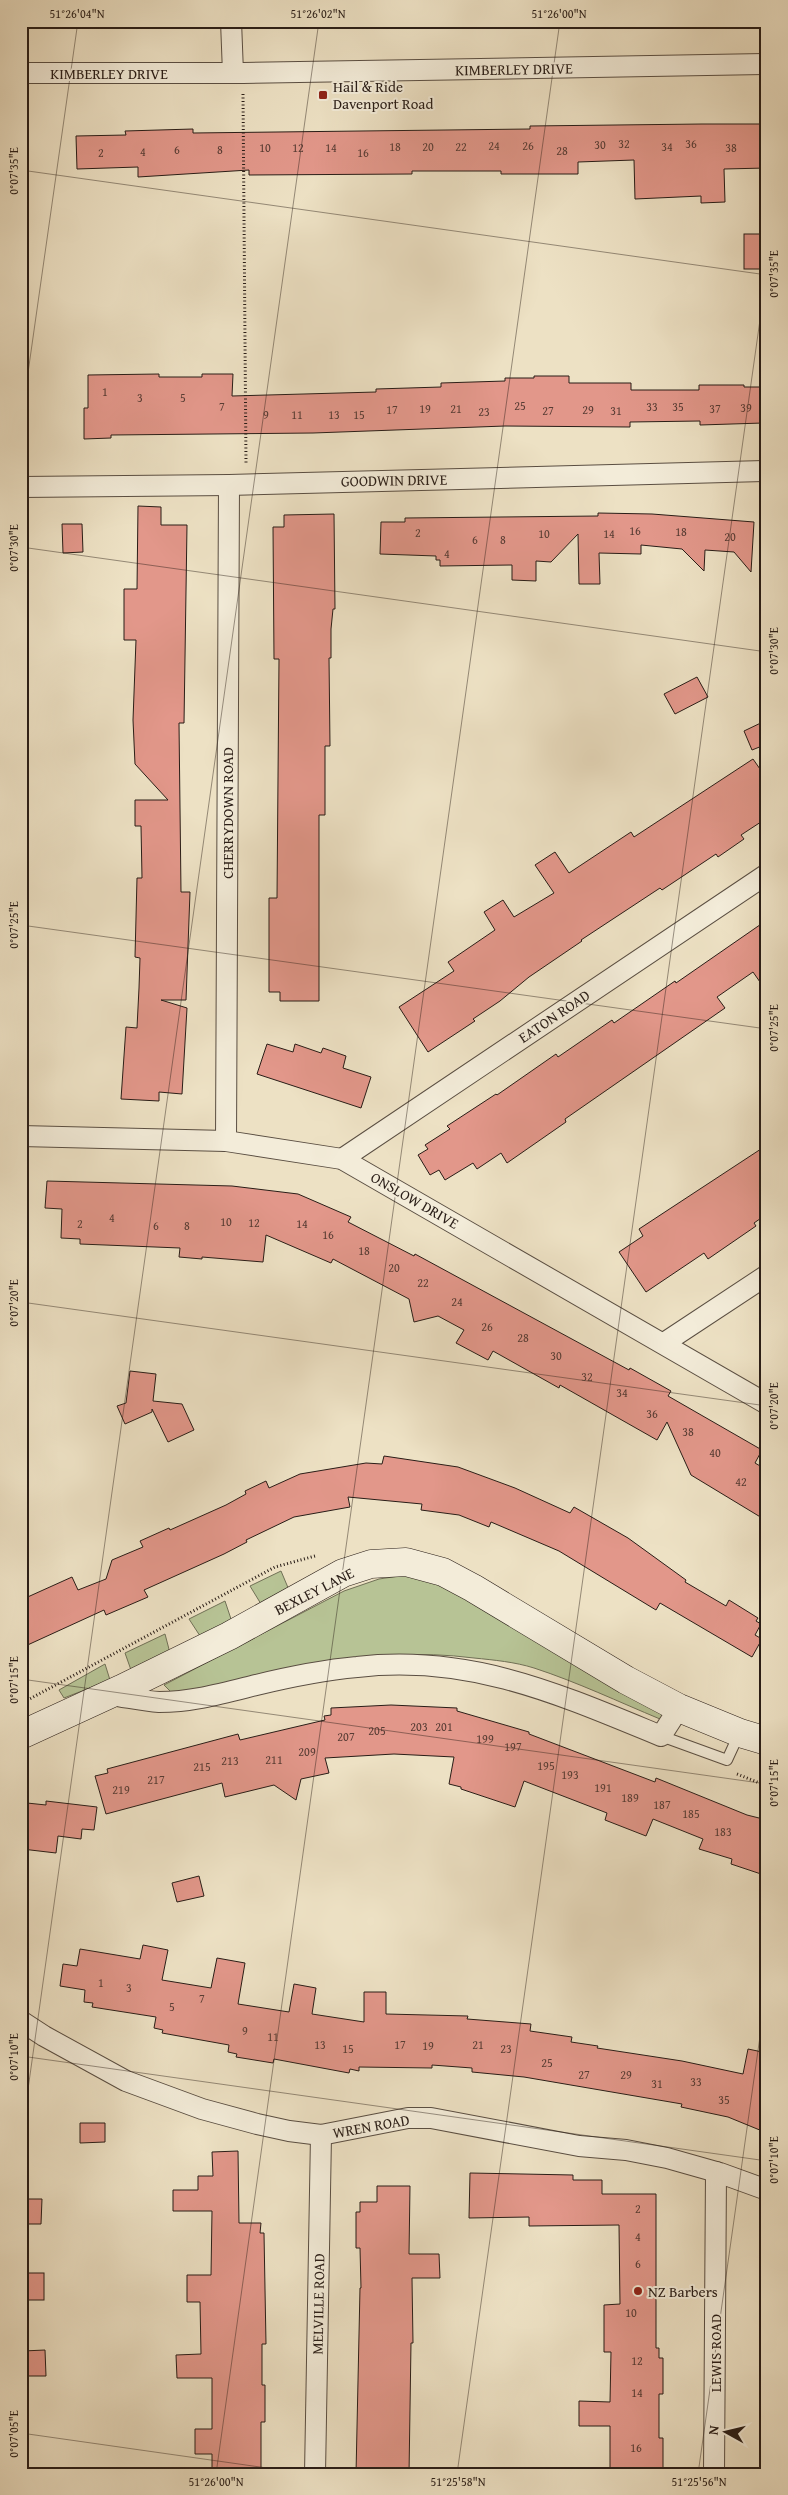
<svg xmlns="http://www.w3.org/2000/svg" width="788" height="2495" font-family="'Gentium Book Plus',serif">
<rect width="100%" height="100%" fill="#ede1c4"/>
<filter id="stains"><feTurbulence type="fractalNoise" baseFrequency=".004" numOctaves="4"/><feColorMatrix values="0 0 0 0 .2 0 0 0 0 .09 0 0 0 0 .02 0 0 0 .5 -.17"/></filter>
<radialGradient id="worn" r=".72"><stop offset=".6" stop-color="#630" stop-opacity="0"/><stop offset="1" stop-color="#630" stop-opacity=".3"/></radialGradient>
<g fill="#b7c395" stroke="#707056">
<polygon points="281,1571 289,1590 261,1604 250,1586"/>
<path d="M406 1575 436 1580 666 1710 660 1719C619 1702 577 1682 534 1668 515 1662 494 1660 474 1658 364 1644 278 1675 172 1693L164 1685 344 1591 379 1579Z"/>
<polygon points="225,1601 232,1622 202,1639 189,1619"/>
<polygon points="165,1634 170,1653 131,1670 125,1653"/>
<polygon points="105,1664 110,1680 64,1698 59,1690"/>
</g>
<g fill="#e2978a" stroke="#291d17">
<polygon points="702,124 767,124 767,168 724,169 725,202 701,203 701,196 635,199 634,160 578,162 578,174 501,174 501,171 412,171 412,174 249,175 249,170 138,177 138,167 77,169 76,136 126,135 125,131 193,129 193,133 530,129 530,126"/>
<rect x="744" y="234" width="23" height="35"/>
<polygon points="159,374 159,377 202,377 202,374 233,374 232,396 376,392 376,389 441,387 441,383 505,381 505,378 534,378 534,376 569,376 569,383 631,383 631,390 699,390 699,385 744,385 744,387 762,387 763,423 700,425 700,421 630,422 630,427 505,426 313,433 111,435 111,438 84,439 84,408 88,408 88,375"/>
<polygon points="138,506 161,507 161,525 187,525 184,723 179,723 181,892 190,892 186,1000 161,1000 187,1008 182,1094 159,1092 159,1101 121,1099 126,1027 137,1028 139,988 140,958 135,957 137,878 142,878 141,826 135,826 135,800 168,800 135,764 133,720 136,640 124,640 124,589 137,589"/>
<polygon points="598,513 652,514 754,522 751,572 734,552 705,550 704,571 682,549 641,545 641,554 599,553 600,584 579,584 578,534 551,562 536,561 536,581 512,580 512,565 440,566 440,560 436,560 436,556 380,554 381,522 405,522 405,518 598,516"/>
<polygon points="334,514 335,609 333,609 331,629 331,658 329,658 330,746 325,746 325,815 319,815 319,1001 280,1001 280,992 269,992 269,898 277,898 279,659 274,659 273,527 284,527 284,515"/>
<polygon points="62,524 82,524 83,552 63,553"/>
<polygon points="697,677 708,697 675,714 664,694"/>
<polygon points="767,720 767,744 752,750 744,731"/>
<polygon points="753,759 767,779 767,818 741,835 744,839 718,857 716,854 662,890 660,888 581,940 582,941 529,977 500,1001 473,1019 475,1021 428,1052 399,1007 454,971 448,962 495,930 484,912 503,900 514,917 554,893 535,865 555,852 569,873 631,832 634,837"/>
<polygon points="767,920 767,992 753,972 717,997 725,1008 565,1119 566,1122 507,1163 501,1153 477,1169 473,1163 445,1180 439,1170 430,1175 418,1155 428,1149 425,1145 450,1129 447,1126 496,1094 497,1095 556,1054 558,1057 612,1020 614,1023 675,981 676,983"/>
<polygon points="267,1044 293,1052 295,1044 321,1053 323,1048 346,1056 343,1068 371,1077 361,1108 257,1074"/>
<polygon points="767,1145 767,1214 754,1223 756,1226 708,1259 704,1253 646,1292 619,1252 643,1236 639,1229"/>
<polygon points="47,1181 232,1186 298,1194 351,1217 348,1222 414,1256 415,1254 629,1370 630,1368 671,1391 668,1396 762,1450 755,1463 767,1470 767,1521 691,1475 667,1422 657,1440 560,1385 559,1388 493,1351 488,1360 456,1343 464,1330 438,1316 414,1322 409,1299 333,1259 331,1263 266,1235 263,1262 202,1257 202,1259 179,1257 180,1248 80,1244 80,1239 61,1238 62,1209 45,1208"/>
<polygon points="130,1371 156,1374 153,1401 182,1404 194,1430 168,1442 152,1409 152,1412 125,1424 117,1406 126,1403"/>
<polygon points="384,1456 458,1467 515,1488 570,1513 574,1507 628,1538 686,1580 685,1582 726,1606 729,1600 758,1618 756,1621 761,1624 755,1635 762,1639 752,1657 660,1603 656,1610 559,1551 491,1522 489,1527 459,1515 421,1510 422,1504 348,1497 350,1507 294,1517 246,1540 247,1542 224,1554 144,1590 148,1597 106,1615 104,1610 21,1648 21,1600 72,1577 78,1590 106,1579 112,1560 143,1547 140,1541 169,1528 170,1530 226,1505 246,1494 245,1491 266,1481 269,1488 300,1474 366,1463 382,1464"/>
<polygon points="391,1705 457,1708 457,1711 529,1732 529,1734 655,1782 656,1778 747,1815 767,1820 767,1876 731,1864 732,1859 699,1849 703,1839 653,1819 646,1836 605,1820 607,1813 524,1781 515,1807 461,1789 461,1787 449,1784 454,1757 394,1754 325,1758 329,1773 301,1779 296,1800 274,1785 225,1797 222,1783 106,1814 95,1776 108,1773 107,1769 238,1734 240,1740 325,1720 324,1716 331,1715 331,1708"/>
<polygon points="46,1801 97,1807 94,1830 82,1829 81,1839 58,1836 56,1853 22,1849 27,1803 46,1805"/>
<polygon points="199,1876 204,1896 177,1902 172,1883"/>
<polygon points="143,1945 168,1950 162,1980 211,1988 217,1958 245,1963 238,2004 289,2012 294,1984 316,1988 312,2014 364,2022 364,1992 386,1992 386,2014 468,2016 467,2019 531,2024 530,2031 572,2037 571,2042 598,2046 597,2048 682,2061 743,2074 748,2049 767,2053 761,2090 767,2093 767,2133 728,2117 681,2107 682,2104 524,2077 472,2072 472,2068 432,2065 432,2068 359,2067 359,2071 350,2069 349,2073 274,2059 273,2063 236,2057 237,2054 228,2052 229,2045 162,2033 163,2030 154,2028 156,2017 92,2007 93,2003 84,2002 85,1990 60,1986 63,1964 77,1966 80,1949 140,1959"/>
<polygon points="80,2123 105,2123 105,2142 80,2143"/>
<polygon points="238,2151 239,2223 261,2223 260,2233 264,2233 266,2344 262,2344 262,2385 265,2385 265,2422 261,2422 261,2474 212,2474 212,2454 195,2454 195,2429 212,2429 212,2378 177,2378 176,2355 201,2354 200,2302 187,2302 187,2275 211,2275 212,2211 173,2211 173,2190 198,2190 198,2176 213,2176 212,2152"/>
<polygon points="470,2173 573,2175 573,2180 602,2180 602,2194 656,2194 656,2348 659,2348 659,2358 663,2358 663,2394 659,2394 659,2438 663,2438 663,2474 610,2474 610,2426 579,2426 579,2401 610,2402 611,2352 604,2352 604,2305 620,2304 619,2225 529,2226 529,2217 469,2218"/>
<polygon points="377,2186 410,2186 409,2254 439,2254 440,2278 412,2278 413,2343 411,2343 409,2474 356,2474 360,2288 361,2288 360,2248 356,2248 356,2212 360,2212 360,2202 377,2202"/>
<polygon points="22,2199 42,2199 41,2224 22,2224"/>
<rect x="21" y="2273" width="23" height="27"/>
<polygon points="45,2350 46,2376 24,2376 23,2351"/>
</g>
<g fill="none" stroke-linecap="round" stroke-linejoin="round">
<g stroke="#5a4e42" stroke-width="12">
<polyline id="lane" points="661,1736 727,1760 739,1734"/>
</g>
<g stroke="#5a4e42" stroke-width="22">
<g id="street">
<polyline points="231,21 233,73"/>
<polyline points="21,73 243,73 767,64"/>
<polyline points="21,487 229,485 767,471"/>
<polyline points="21,1136 226,1141 342,1159 767,1404"/>
<polyline points="226,1141 229,485"/>
<polyline points="342,1159 767,874"/>
<polyline points="664,1343 767,1275"/>
<path d="M110 1695C126 1697 143 1701 159 1702 193 1702 224 1693 256 1685 289 1677 324 1670 357 1667 470 1654 559 1694 661 1736L679 1708"/>
<polyline points="21,2021 44,2036 126,2081 202,2109 257,2124 289,2131 321,2135 408,2118 431,2118 579,2146 626,2150 667,2158 720,2173 767,2190"/>
<polyline points="315,2474 321,2135"/>
<polyline points="714,2474 716,2172"/>
</g>
</g>
<g stroke="#291d17" stroke-width="29">
<polyline id="secondary" points="21,1735 121,1689 229,1636 343,1573 371,1564 406,1562 443,1572 473,1588 626,1680 679,1708 740,1733 767,1741"/>
</g>
<g stroke="#291d17" stroke-width="3" stroke-dasharray="1 2.5" stroke-linecap="butt">
<polyline points="243,94 246,463"/>
<polyline points="24,1702 275,1567 315,1556"/>
<polyline points="737,1774 767,1786"/>
</g>
<use href="#lane" stroke="#f3ecd9" stroke-width="10"/>
<use href="#street" stroke="#f3ecd9" stroke-width="20"/>
<use href="#secondary" stroke="#f3ecd9" stroke-width="28"/>
</g>
<path fill="none" stroke="#291d17" stroke-width="1" stroke-opacity="0.45" d="M21 170 767 275M21 422 78 21M21 547 767 652M21 925 767 1029M21 1302 767 1406M21 1679 767 1784M21 2056 767 2161M21 2139 319 21M21 2433 309 2474M216 2474 560 21M457 2474 767 270M698 2474 767 1987"/>
<g fill="#8f2418" stroke="#f3ecd9" stroke-width="2">
<rect x="318" y="90" width="10" height="10" rx="2.5"/>
<circle cx="638" cy="2291" r="5"/>
</g>
<g text-anchor="middle" dominant-baseline="central" stroke-width="4" stroke-linejoin="round" paint-order="stroke">
<g font-size="12" fill="#573c34">
<text x="624" y="143">32</text>
<text x="691" y="143">36</text>
<text x="600" y="144">30</text>
<text x="494" y="145">24</text>
<text x="528" y="145">26</text>
<text x="395" y="146">18</text>
<text x="428" y="146">20</text>
<text x="461" y="146">22</text>
<text x="667" y="146">34</text>
<text x="265" y="147">10</text>
<text x="298" y="147">12</text>
<text x="331" y="147">14</text>
<text x="731" y="147">38</text>
<text x="177" y="149">6</text>
<text x="220" y="149">8</text>
<text x="562" y="150">28</text>
<text x="143" y="151">4</text>
<text x="101" y="152">2</text>
<text x="363" y="152">16</text>
<text x="105" y="391">1</text>
<text x="140" y="397">3</text>
<text x="183" y="397">5</text>
<text x="520" y="405">25</text>
<text x="222" y="406">7</text>
<text x="652" y="406">33</text>
<text x="678" y="406">35</text>
<text x="746" y="407">39</text>
<text x="425" y="408">19</text>
<text x="456" y="408">21</text>
<text x="715" y="408">37</text>
<text x="392" y="409">17</text>
<text x="588" y="409">29</text>
<text x="548" y="410">27</text>
<text x="616" y="410">31</text>
<text x="484" y="411">23</text>
<text x="266" y="414">9</text>
<text x="297" y="414">11</text>
<text x="334" y="414">13</text>
<text x="359" y="414">15</text>
<text x="635" y="530">16</text>
<text x="681" y="531">18</text>
<text x="418" y="532">2</text>
<text x="544" y="533">10</text>
<text x="609" y="533">14</text>
<text x="730" y="536">20</text>
<text x="475" y="539">6</text>
<text x="503" y="539">8</text>
<text x="447" y="553">4</text>
<text x="112" y="1217">4</text>
<text x="226" y="1221">10</text>
<text x="254" y="1222">12</text>
<text x="80" y="1223">2</text>
<text x="302" y="1223">14</text>
<text x="156" y="1225">6</text>
<text x="187" y="1225">8</text>
<text x="328" y="1234">16</text>
<text x="364" y="1250">18</text>
<text x="394" y="1267">20</text>
<text x="423" y="1282">22</text>
<text x="457" y="1301">24</text>
<text x="487" y="1326">26</text>
<text x="523" y="1337">28</text>
<text x="556" y="1355">30</text>
<text x="587" y="1376">32</text>
<text x="622" y="1392">34</text>
<text x="652" y="1413">36</text>
<text x="688" y="1431">38</text>
<text x="715" y="1452">40</text>
<text x="741" y="1481">42</text>
<text x="419" y="1726">203</text>
<text x="444" y="1726">201</text>
<text x="377" y="1730">205</text>
<text x="346" y="1736">207</text>
<text x="485" y="1738">199</text>
<text x="513" y="1746">197</text>
<text x="307" y="1751">209</text>
<text x="274" y="1759">211</text>
<text x="230" y="1760">213</text>
<text x="546" y="1765">195</text>
<text x="202" y="1766">215</text>
<text x="570" y="1774">193</text>
<text x="156" y="1779">217</text>
<text x="603" y="1787">191</text>
<text x="121" y="1789">219</text>
<text x="630" y="1797">189</text>
<text x="662" y="1804">187</text>
<text x="691" y="1813">185</text>
<text x="723" y="1831">183</text>
<text x="101" y="1982">1</text>
<text x="129" y="1987">3</text>
<text x="202" y="1998">7</text>
<text x="172" y="2006">5</text>
<text x="245" y="2030">9</text>
<text x="273" y="2036">11</text>
<text x="320" y="2044">13</text>
<text x="400" y="2044">17</text>
<text x="478" y="2044">21</text>
<text x="428" y="2045">19</text>
<text x="348" y="2048">15</text>
<text x="506" y="2048">23</text>
<text x="547" y="2062">25</text>
<text x="584" y="2074">27</text>
<text x="626" y="2074">29</text>
<text x="696" y="2081">33</text>
<text x="657" y="2083">31</text>
<text x="724" y="2099">35</text>
<text x="638" y="2208">2</text>
<text x="638" y="2236">4</text>
<text x="638" y="2263">6</text>
<text x="631" y="2312">10</text>
<text x="637" y="2360">12</text>
<text x="637" y="2392">14</text>
<text x="636" y="2447">16</text>
</g>
<g font-size="15" fill="#291d17" stroke="#f3ecd9">
<text transform="translate(514 69) rotate(-1)">KIMBERLEY DRIVE</text>
<text x="109" y="73">KIMBERLEY DRIVE</text>
<text transform="translate(394 480) rotate(-1)">GOODWIN DRIVE</text>
<text transform="translate(227 813) rotate(-90)">CHERRYDOWN ROAD</text>
<text transform="translate(554 1016) rotate(-34)">EATON ROAD</text>
<text transform="translate(415 1200) rotate(30)">ONSLOW DRIVE</text>
<text transform="translate(314 1591) rotate(-27)">BEXLEY LANE</text>
<text transform="translate(371 2126) rotate(-10)">WREN ROAD</text>
<text transform="translate(318 2304) rotate(-89)">MELVILLE ROAD</text>
<text transform="translate(715 2353) rotate(-90)">LEWIS ROAD</text>
</g>
<g font-size="15" fill="#291d17" stroke="#f3ecd9" text-anchor="start">
<text x="333" y="86">Hail &amp; Ride<tspan x="333" dy="17">Davenport Road</tspan></text>
<text x="648" y="2291">NZ Barbers</text>
</g>
</g>
<rect width="788" height="2495" fill="none" stroke="#ede1c4" stroke-width="55"/>
<g transform="translate(726 2432) rotate(278)" stroke="#f3ecd9" stroke-width="4" paint-order="stroke">
<path d="M0-4L9 19L0 12L-9 19Z" fill="#291d17"/>
<text y="-8" font-size="14" font-weight="bold" text-anchor="middle" fill="#291d17">N</text>
</g>
<rect x="28" y="28" width="732" height="2440" fill="none" stroke="#291d17" stroke-width="2"/>
<g font-size="12" text-anchor="middle" fill="#291d17">
<text x="77" y="18">51°26'04"N</text>
<text x="318" y="18">51°26'02"N</text>
<text x="559" y="18">51°26'00"N</text>
<text transform="translate(14 171) rotate(-90)" y="4">0°07'35"E</text>
<text transform="translate(774 274) rotate(-90)" y="4">0°07'35"E</text>
<text transform="translate(14 548) rotate(-90)" y="4">0°07'30"E</text>
<text transform="translate(774 651) rotate(-90)" y="4">0°07'30"E</text>
<text transform="translate(14 925) rotate(-90)" y="4">0°07'25"E</text>
<text transform="translate(774 1028) rotate(-90)" y="4">0°07'25"E</text>
<text transform="translate(14 1303) rotate(-90)" y="4">0°07'20"E</text>
<text transform="translate(774 1406) rotate(-90)" y="4">0°07'20"E</text>
<text transform="translate(14 1680) rotate(-90)" y="4">0°07'15"E</text>
<text transform="translate(774 1783) rotate(-90)" y="4">0°07'15"E</text>
<text transform="translate(14 2057) rotate(-90)" y="4">0°07'10"E</text>
<text transform="translate(774 2160) rotate(-90)" y="4">0°07'10"E</text>
<text transform="translate(14 2434) rotate(-90)" y="4">0°07'05"E</text>
<text x="216" y="2486">51°26'00"N</text>
<text x="458" y="2486">51°25'58"N</text>
<text x="699" y="2486">51°25'56"N</text>
</g>
<rect width="100%" height="100%" filter="url(#stains)"/>
<rect width="100%" height="100%" fill="url(#worn)"/>
</svg>
